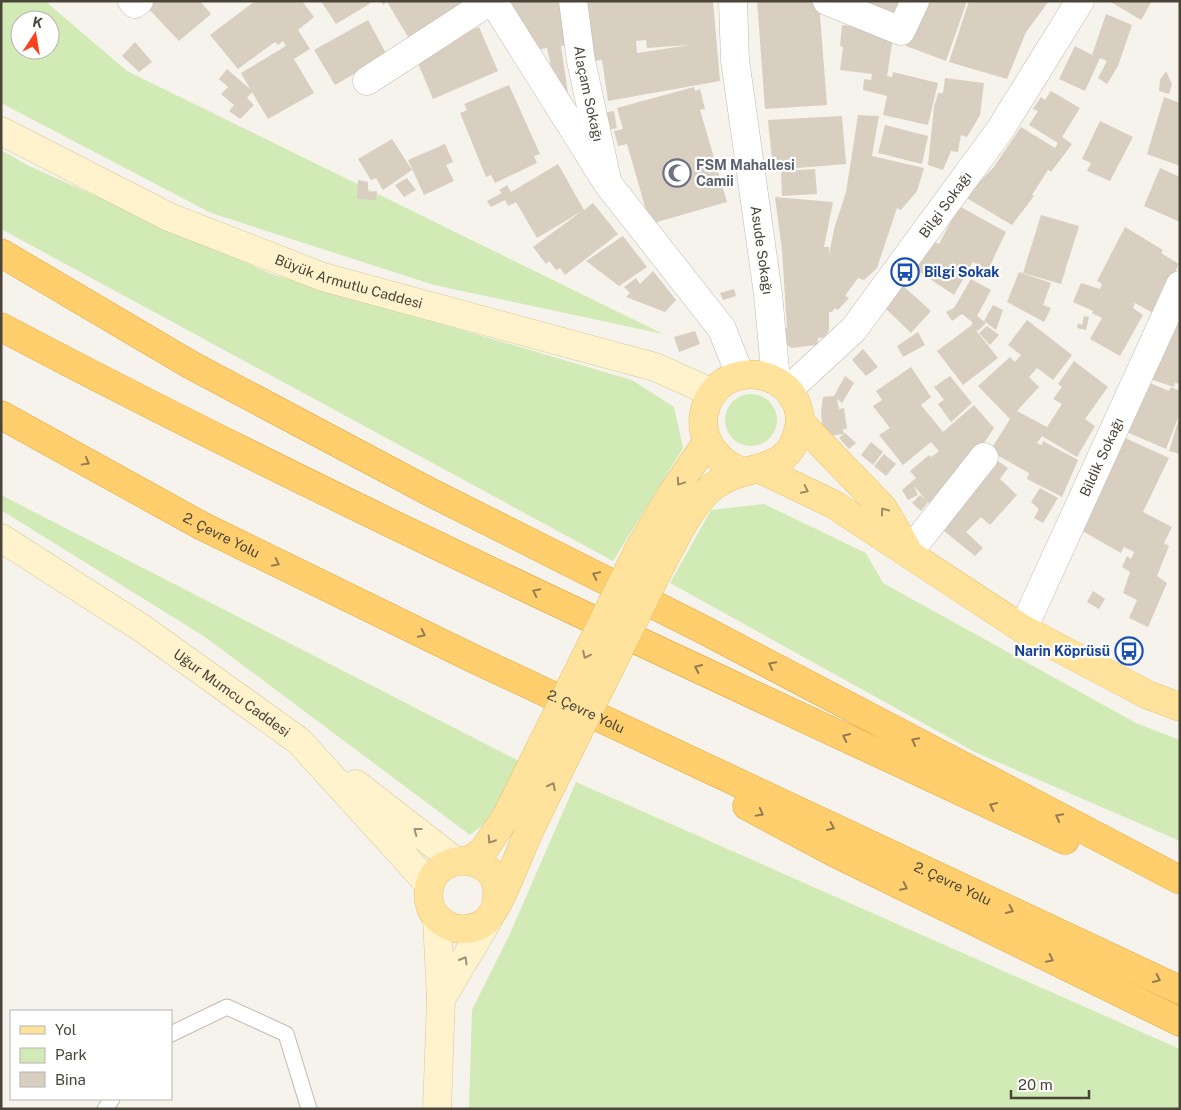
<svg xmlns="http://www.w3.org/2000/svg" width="1181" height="1110" font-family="'Public Sans',sans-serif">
<rect width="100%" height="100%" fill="#f6f3ec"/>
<g fill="#d2eab5" fill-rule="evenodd">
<path d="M1 1H45L127 71 663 334 434 285 211 213 1 103ZM20 20H50V50H20Z"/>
<polygon points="1,150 29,166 271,274 632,380 674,407 683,448 613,561 1,229"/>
<circle cx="751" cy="420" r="26"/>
<polygon points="1,495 519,761 492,818 470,835 205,637 1,510"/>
<polygon points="764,504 866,553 883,583 1136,723 1180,740 1180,841 977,753 670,583 711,510"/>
<polygon points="576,782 1180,1049 1180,1109 469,1109 472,1010 509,936"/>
</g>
<g fill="#d8cfc1" fill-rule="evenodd">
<polygon points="154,1 200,1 211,14 179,41 147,7"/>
<polygon points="255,1 302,1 314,17 298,30 310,49 294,59 314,93 268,119 252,92 247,98 254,105 240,119 229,111 234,105 221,94 228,87 219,79 227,69 250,89 241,73 286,46 283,41 278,45 275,42 238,69 210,35"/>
<polygon points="321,1 369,1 371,3 336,24"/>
<polygon points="381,1 461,1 467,10 410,40 387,2 383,5"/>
<polygon points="497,1 561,1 569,45 561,46 568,93 557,94 547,48 530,51"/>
<path d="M586 1H713L720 81 608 101 602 60 592 61ZM646 40 647 48 690 45 637 53 636 41Z"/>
<polygon points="757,1 819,2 827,105 765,109"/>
<polygon points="848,1 906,1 900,20"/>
<polygon points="924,1 967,1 946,61 906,46"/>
<polygon points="969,1 1049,1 1026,32 1007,79 949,62"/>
<polygon points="1109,1 1152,1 1141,20"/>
<polygon points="1106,14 1132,25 1118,66 1107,84 1098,78 1107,61 1100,58 1085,91 1059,79 1075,46 1092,55"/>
<polygon points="368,20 387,55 335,85 314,50"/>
<polygon points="842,25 894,32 887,76 892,77 893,72 938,83 928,125 883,115 887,96 863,90 864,79 871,80 872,74 840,70 843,47 840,46"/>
<polygon points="479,27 498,71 433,99 414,54"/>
<polygon points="135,42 152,62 139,72 122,56"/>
<polygon points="1166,71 1172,84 1169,94 1159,91 1160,80"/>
<polygon points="945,78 984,83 980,115 967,137 961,135 958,152 951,151 943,170 928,165 934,107 938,93 943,93"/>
<polygon points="509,85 540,154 534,156 537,163 495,183 491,175 486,177 460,113 467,110 464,104"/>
<polygon points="694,87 695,91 700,89 705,109 700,110 727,202 650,224 627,144 618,146 614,131 623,129 617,108"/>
<polygon points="1051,91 1080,108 1062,137 1072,144 1051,172 1048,170 1032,195 1034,196 1012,225 965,197 993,168 1021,127 1055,148 1058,143 1029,125 1038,111 1033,109 1041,97 1045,100"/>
<polygon points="1164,97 1180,103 1180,166 1147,154"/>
<polygon points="614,111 617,128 606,130 602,113"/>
<polygon points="858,115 879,116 872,156 924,168 917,191 901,210 897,208 877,268 864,280 858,278 845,296 849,298 838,310 835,308 832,312 829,312 829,330 825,337 818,338 817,345 791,348 787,345 785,328 787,328 782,250 775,197 833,202 824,247 829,247 829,255 834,229 846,192"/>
<polygon points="842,116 846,164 773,170 768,120"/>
<polygon points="1100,121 1133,137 1110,181 1087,171 1091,163 1082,159"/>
<polygon points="885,125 928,136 922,164 878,153"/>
<polygon points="392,139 412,170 383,190 376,178 371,180 358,159"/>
<polygon points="445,144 453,162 446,165 454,181 424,195 408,160"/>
<polygon points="558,164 584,210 593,203 618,234 565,275 560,268 556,270 549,261 546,264 533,247 582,211 537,238 516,202 508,206 505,200 491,207 487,201 502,193 499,190 507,185 511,192"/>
<polygon points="1160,168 1180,177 1180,222 1144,206"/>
<polygon points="815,169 817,194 782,196 781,171"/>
<polygon points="407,178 416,190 404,197 395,185"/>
<polygon points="358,180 368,182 368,192 377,191 376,200 357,199"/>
<polygon points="959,206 1006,232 988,270 973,262 954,295 915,269 933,241 939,244"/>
<polygon points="1041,215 1079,226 1061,284 1023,273"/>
<polygon points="1125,227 1163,250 1161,253 1179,264 1153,313 1135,303 1133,308 1143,315 1120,356 1090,339 1102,318 1092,313 1093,311 1073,302 1081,283 1100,289 1102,284 1097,281"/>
<polygon points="623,236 647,267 619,286 586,261"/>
<polygon points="653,271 676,300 665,312 626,297 630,293 624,287 636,278 640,284"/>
<polygon points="1019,272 1051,283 1043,305 1051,308 1044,322 1007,302"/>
<polygon points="971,279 991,290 977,316 986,323 978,331 975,329 998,358 963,385 937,351 972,325 972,322 962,314 952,321 946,312 954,308"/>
<polygon points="901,284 931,311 911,333 884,307"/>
<polygon points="734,289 736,296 723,300 720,293"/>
<polygon points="993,305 1003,310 996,330 984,321"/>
<polygon points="1084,316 1089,317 1086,330 1077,328 1078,323 1082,325"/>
<polygon points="1180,317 1180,384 1175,383 1174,387 1150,379"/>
<polygon points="1027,320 1072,355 1053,380 1037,368 1029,377 1039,387 1017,411 1047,427 1062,404 1053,399 1062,387 1058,384 1074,361 1108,387 1085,419 1095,426 1077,457 1042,436 1037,443 1042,445 1043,441 1078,460 1062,497 1027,479 1029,473 990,451 1010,419 978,386 1010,357 1015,362 1021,355 1008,345"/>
<polygon points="987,326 999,335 990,345 979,333"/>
<polygon points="695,331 700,344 679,352 674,337"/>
<polygon points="918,332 925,345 903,357 897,346"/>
<polygon points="863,349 878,367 866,376 852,360"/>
<polygon points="911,367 931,397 921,405 943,432 974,405 994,428 966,470 932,506 928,502 921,511 912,503 920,495 926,500 914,486 918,495 908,500 902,490 916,478 910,471 929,455 931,457 939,451 931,442 903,465 879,435 890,428 873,406 882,400 876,391"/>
<polygon points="845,376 854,383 842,403 837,399 839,409 844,408 847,429 843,429 844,434 823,437 821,412 823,397 834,396"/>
<polygon points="950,376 972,403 951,422 938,404 944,400 934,387"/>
<polygon points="1143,380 1169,391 1171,387 1180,391 1180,413 1166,449 1122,430"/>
<polygon points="1179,418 1180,419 1180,454 1169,451"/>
<polygon points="845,433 856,443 849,449 839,438"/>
<polygon points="1123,437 1169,458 1143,512 1172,527 1164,543 1169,546 1157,576 1167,583 1148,627 1129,618 1137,600 1123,593 1130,572 1122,567 1127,556 1131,559 1134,552 1124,547 1121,553 1079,529"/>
<polygon points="871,442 883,452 873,465 861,455"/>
<polygon points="884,454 896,464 886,476 874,466"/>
<polygon points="998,461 1008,468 1000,479 1017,495 990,525 981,517 966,532 983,548 975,556 938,526 988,466 992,470"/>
<polygon points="1040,488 1058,498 1043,523 1034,518 1039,509 1031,502"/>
<polygon points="1093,591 1105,599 1099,609 1087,602"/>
</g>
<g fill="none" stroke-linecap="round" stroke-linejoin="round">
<g stroke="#c2bbae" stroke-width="17">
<g id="service">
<polyline points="171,1034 227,1007 286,1034 309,1109"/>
<polyline points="105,1109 112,1099"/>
</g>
</g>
<g stroke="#c2bbae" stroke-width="29">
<g id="minor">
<polyline points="132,1 135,4 139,1"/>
<path id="s1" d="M573 1 581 61 607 180"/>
<path id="s2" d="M733 1 735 60 768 294 776 380"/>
<polyline points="827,1 901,31 915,1"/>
<polyline points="367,81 490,1"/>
<polyline points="909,552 984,457"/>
<path id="s3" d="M1023 629 1180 285"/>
</g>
</g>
<g stroke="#c2bbae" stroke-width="29">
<g id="tertiary">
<polyline points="493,1 608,184 722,329 740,375"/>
<path id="s4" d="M788 390 854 329 1000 130 1080 1"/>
</g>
</g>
<g stroke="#d6c79b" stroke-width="29">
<g id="secondary">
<path id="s5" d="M1 131 169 217 323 277 655 367 713 393"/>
<path id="s6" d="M1 538 143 629 299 741 429 884"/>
<polyline points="356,784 455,861"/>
<polyline points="441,999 487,922"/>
<polyline points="437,1109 441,999 437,919"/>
</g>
</g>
<g stroke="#e6c16a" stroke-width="29">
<g id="primary">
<polyline points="800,422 883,508 906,547"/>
<polyline points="760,469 833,504 1023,629 1148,695 1180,707"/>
<polyline points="639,549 669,498 707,442"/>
<path d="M662 563C677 536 690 504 715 485 748 461 789 478 799 427 802 414 796 398 787 389 762 365 717 371 706 406 696 435 715 461 741 471"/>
<polyline points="470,860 483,851 507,815"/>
<path d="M496 906C496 900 498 892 497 887 491 851 433 853 429 889 427 902 431 914 442 922 455 932 472 931 485 922 497 914 522 846 530 829"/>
</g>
</g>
<g stroke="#e0a43c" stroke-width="29">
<g id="motorway">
<polyline points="1,253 191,365 428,491 702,629 1180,880"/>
<path d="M1 327C349 511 709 673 1065 840"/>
<path id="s7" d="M1 415 202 526 470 657 1180 990"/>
<polyline points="747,806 835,853 1180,1022"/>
</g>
</g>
<use href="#service" stroke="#fff" stroke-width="15"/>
<use href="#minor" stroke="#fff" stroke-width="28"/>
<use href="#tertiary" stroke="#fff" stroke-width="28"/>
<use href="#secondary" stroke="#fff3cd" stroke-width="28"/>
<use href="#primary" stroke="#ffe39c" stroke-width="28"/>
<use href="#motorway" stroke="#ffcf6e" stroke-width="28"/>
<g stroke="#e6c16a" stroke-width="29" stroke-linecap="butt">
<g id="primary-bridge">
<polyline points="507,815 639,549"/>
<polyline points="530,829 662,563"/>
</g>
</g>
<use href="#primary-bridge" stroke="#ffe39c" stroke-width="28"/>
</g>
<defs><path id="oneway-chevron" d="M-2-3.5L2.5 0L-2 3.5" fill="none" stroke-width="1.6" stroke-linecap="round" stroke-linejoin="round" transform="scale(1.25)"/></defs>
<g stroke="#937c4e">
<use href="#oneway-chevron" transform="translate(86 462) rotate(29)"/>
<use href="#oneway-chevron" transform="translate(276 563) rotate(26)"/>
<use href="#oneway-chevron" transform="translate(596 575) rotate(-154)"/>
<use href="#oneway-chevron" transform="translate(536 592) rotate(-154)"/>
<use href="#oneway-chevron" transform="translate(422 634) rotate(26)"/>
<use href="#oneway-chevron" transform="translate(772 665) rotate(-152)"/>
<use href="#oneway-chevron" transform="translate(698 668) rotate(-155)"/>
<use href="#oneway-chevron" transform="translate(846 737) rotate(-155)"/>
<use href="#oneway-chevron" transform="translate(915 741) rotate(-152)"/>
<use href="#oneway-chevron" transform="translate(993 806) rotate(-155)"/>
<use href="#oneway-chevron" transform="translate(760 813) rotate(28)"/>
<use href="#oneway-chevron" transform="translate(1059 817) rotate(-152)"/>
<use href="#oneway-chevron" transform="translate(831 827) rotate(25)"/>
<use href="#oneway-chevron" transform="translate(904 887) rotate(26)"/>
<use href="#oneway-chevron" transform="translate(1010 910) rotate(25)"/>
<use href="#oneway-chevron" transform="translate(1050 959) rotate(26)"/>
<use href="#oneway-chevron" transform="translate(1157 979) rotate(25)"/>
</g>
<g stroke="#9c8c66">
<use href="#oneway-chevron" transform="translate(680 482) rotate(124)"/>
<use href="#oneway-chevron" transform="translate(805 490) rotate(26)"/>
<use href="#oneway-chevron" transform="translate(884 511) rotate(-126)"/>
<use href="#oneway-chevron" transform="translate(586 655) rotate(116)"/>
<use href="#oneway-chevron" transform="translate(552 786) rotate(-63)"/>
<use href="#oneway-chevron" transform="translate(491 840) rotate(123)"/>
</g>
<g stroke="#9c937c">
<use href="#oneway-chevron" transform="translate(417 831) rotate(-142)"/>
<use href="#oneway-chevron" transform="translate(464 960) rotate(-60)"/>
</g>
<defs>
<g id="mosque-ring" transform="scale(1.4375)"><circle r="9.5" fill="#fff" stroke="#6b7280" stroke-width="1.5"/><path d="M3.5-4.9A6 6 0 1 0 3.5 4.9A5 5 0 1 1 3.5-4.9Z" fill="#6b7280"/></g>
<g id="bus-ring" transform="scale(1.4375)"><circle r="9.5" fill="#fff" stroke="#1a4fb4" stroke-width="1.5"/><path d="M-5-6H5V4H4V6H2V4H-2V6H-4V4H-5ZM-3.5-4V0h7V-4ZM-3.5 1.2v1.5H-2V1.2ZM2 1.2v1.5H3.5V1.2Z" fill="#1a4fb4"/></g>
</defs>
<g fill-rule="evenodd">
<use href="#mosque-ring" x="677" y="173"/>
<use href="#bus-ring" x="905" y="272"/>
<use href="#bus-ring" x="1129" y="651"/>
</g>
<g text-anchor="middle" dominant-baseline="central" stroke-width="4.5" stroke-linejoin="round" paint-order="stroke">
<g font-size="14" fill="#4b4439" stroke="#fff">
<text stroke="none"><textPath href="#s1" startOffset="94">Alaçam Sokağı</textPath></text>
<text stroke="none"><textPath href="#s4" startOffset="244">Bilgi Sokağı</textPath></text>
<text stroke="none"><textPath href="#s2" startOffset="251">Asude Sokağı</textPath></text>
<text stroke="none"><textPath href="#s5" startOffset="380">Büyük Armutlu Caddesi</textPath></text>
<text stroke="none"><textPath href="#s3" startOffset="189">Bildik Sokağı</textPath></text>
<text stroke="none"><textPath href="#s7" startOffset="251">2. Çevre Yolu</textPath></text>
<text stroke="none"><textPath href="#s6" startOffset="278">Uğur Mumcu Caddesi</textPath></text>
<text stroke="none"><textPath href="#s7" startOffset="656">2. Çevre Yolu</textPath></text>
<text stroke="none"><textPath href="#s7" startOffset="1061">2. Çevre Yolu</textPath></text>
</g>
<g font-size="14" font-weight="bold" fill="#5b616d" stroke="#fff" text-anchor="start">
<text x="696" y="165">FSM Mahallesi<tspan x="696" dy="16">Camii</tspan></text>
</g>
<g font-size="14" font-weight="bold" fill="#164399" stroke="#fff" text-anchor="start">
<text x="924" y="272">Bilgi Sokak</text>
<text x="1110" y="651" text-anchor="end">Narin Köprüsü</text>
</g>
</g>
<rect width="1181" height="1110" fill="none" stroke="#4b4439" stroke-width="5"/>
<rect x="10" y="1010" width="162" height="90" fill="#ffffff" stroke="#b7b4b0"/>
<rect x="20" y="1026" width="25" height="8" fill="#ffe39c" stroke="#b7b4b0"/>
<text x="55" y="1035" font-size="15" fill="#4b4439">Yol</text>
<rect x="20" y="1048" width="25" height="15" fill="#d2eab5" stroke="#b7b4b0"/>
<text x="55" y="1060" font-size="15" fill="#4b4439">Park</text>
<rect x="20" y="1072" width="25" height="15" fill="#d8cfc1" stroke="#b7b4b0"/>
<text x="55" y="1085" font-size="15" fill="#4b4439">Bina</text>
<g transform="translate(35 35) rotate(12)"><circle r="24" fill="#ffffff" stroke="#b7b4b0"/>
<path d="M0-4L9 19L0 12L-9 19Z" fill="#fc3f1d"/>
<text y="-8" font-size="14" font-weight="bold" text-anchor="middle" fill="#4b4439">K</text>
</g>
<path d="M1011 1090v8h78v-8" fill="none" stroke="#4b4439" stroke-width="2.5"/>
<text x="1018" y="1090" font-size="15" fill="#4b4439" stroke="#ffffff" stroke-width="4" paint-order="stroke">20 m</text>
</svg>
